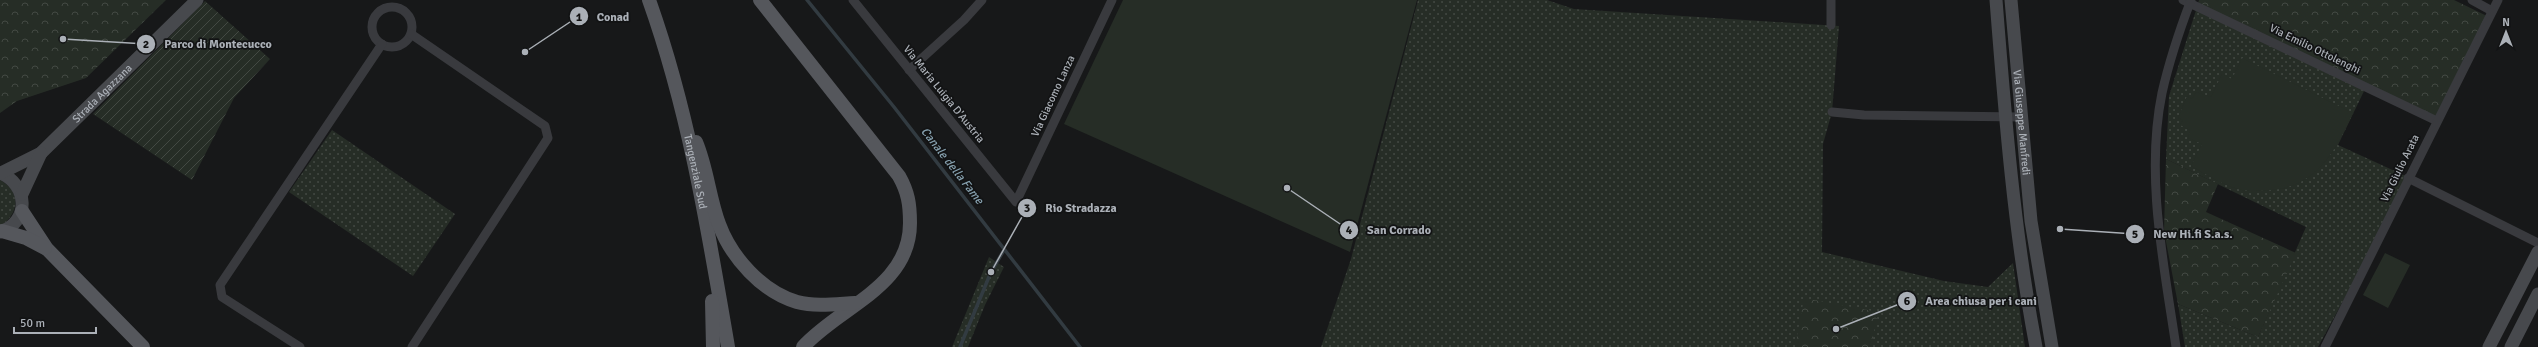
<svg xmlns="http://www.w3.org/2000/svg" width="2538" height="347" font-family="Signika,sans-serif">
<defs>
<pattern id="grass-dots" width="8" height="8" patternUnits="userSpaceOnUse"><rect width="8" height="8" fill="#262d26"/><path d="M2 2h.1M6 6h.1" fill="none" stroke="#434943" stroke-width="1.8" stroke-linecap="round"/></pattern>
<pattern id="forest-crowns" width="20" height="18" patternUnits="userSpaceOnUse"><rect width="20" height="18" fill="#262d26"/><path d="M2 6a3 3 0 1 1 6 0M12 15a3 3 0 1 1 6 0" fill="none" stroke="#434943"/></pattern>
<pattern id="garden-furrows" width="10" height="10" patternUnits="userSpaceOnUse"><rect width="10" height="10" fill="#262d26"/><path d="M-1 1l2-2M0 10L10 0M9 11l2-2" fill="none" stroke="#434943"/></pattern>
</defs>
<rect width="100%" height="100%" fill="#171819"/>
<g fill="url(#grass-dots)">
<polygon points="1418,0 1547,0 1574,9 1839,26 1832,112 1823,144 1822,252 1944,281 1988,287 2013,263 2025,347 1321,347 1351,259"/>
<polygon points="2197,7 2365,89 2338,145 2410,178 2318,347 2185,347 2178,304 2258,337 2306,227 2166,159 2169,96"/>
<polygon points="332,130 455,214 413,276 289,192"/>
<path d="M0 180C21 191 20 214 0 226Z"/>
<polygon points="989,257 1004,267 985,305 968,347 952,347"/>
</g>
<g fill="url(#forest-crowns)">
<polygon points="0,0 166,0 86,78 17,101 0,113"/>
<polygon points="2199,0 2454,0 2489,17 2439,120 2197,7"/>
<polygon points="2166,159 2218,184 2206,212 2296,253 2258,337 2178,304 2164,231"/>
<polygon points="1804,298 1878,312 1871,347 1795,347"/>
</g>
<polygon fill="url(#garden-furrows)" points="205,1 270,59 234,98 192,180 93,114"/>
<g fill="#262d26">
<polygon points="1123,0 1417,0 1350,252 1064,124"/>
<path d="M2242 58 2353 113C2336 150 2317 186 2272 190 2261 191 2249 192 2238 189 2222 185 2206 174 2191 166L2202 144 2188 138 2190 130 2180 125 2183 120 2178 118 2187 96 2192 99 2196 92 2211 97 2222 74 2232 79Z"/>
<polygon points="2385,253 2410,265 2388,308 2363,295"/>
</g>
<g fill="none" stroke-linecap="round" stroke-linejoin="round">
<g stroke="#323b41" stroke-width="3.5">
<polyline points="807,0 894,107 1080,347"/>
<polyline points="960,347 991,272 1004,250"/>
</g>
<g stroke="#393a3e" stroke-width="9">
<polyline points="853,0 1016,202 1112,0"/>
<polyline points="1831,0 1831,25"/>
<polyline points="2183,0 2437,121"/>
<polyline points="2472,0 2492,11"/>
<circle cx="392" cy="27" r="20"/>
<polyline points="411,34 545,126 548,138 412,347"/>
<polyline points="909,70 964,20 982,0"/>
<polyline points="1832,112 1864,115 2022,117"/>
<polyline points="2408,178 2538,243"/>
<polyline points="300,347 222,297 220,285 382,44"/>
<path d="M2176 347C2164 265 2145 176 2162 93 2169 62 2180 29 2191 0"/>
<polyline points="2325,347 2498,0"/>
</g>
<g stroke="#47494d" stroke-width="13">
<path d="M1996 0C2005 116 2014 232 2036 347"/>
<path id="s1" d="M2011 0 2031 221 2052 347"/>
<path d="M0 173C28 184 31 222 0 232"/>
<path id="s2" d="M1 173 41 153 197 0"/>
<polyline points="22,194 41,153"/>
<polyline points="2489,347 2538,252"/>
<polyline points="2511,347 2538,294"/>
</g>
<g stroke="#55575c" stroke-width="14">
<path id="s3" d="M649 0C689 112 708 230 728 347"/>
<path d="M760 0 899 176C908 192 910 204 910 223 910 287 840 306 803 347"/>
<path d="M696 142C707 168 709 197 719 224 731 257 762 292 797 302 816 307 836 304 855 303"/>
<polyline points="22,211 47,249 143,347"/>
<polyline points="2,231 26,238 45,248"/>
<polyline points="712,301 713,347"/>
</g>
</g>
<g text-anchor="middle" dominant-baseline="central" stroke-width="3.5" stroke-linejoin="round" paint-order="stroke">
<g font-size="11" fill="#abb0b7" stroke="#121314">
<text transform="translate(2315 49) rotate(26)">Via Emilio Ottolenghi</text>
<text stroke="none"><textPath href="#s2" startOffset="130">Strada Agazzana</textPath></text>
<text transform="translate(944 94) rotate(51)">Via Maria Luigia D'Austria</text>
<text transform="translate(1053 96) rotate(-65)">Via Giacomo Lanza</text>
<text stroke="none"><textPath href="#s1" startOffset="123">Via Giuseppe Manfredi</textPath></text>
<text transform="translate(2400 168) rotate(-64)">Via Giulio Arata</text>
<text stroke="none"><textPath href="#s3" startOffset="178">Tangenziale Sud</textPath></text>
</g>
<g font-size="12" font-style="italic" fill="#86a0ae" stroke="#121314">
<text transform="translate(952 166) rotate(52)">Canale della Fame</text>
</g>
</g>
<path fill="none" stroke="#abb0b7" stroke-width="1.5" d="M525 52L579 16M63 39L146 44M991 272L1027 208M1287 188L1349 230M2060 229L2135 234M1836 329L1907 301"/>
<g fill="#abb0b7" stroke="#121314" stroke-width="1.5">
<circle cx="525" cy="52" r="4"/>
<circle cx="63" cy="39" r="4"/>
<circle cx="991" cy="272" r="4"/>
<circle cx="1287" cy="188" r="4"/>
<circle cx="2060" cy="229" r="4"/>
<circle cx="1836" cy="329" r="4"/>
<circle cx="579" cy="16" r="10"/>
<circle cx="146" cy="44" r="10"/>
<circle cx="1027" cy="208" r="10"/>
<circle cx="1349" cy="230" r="10"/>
<circle cx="2135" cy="234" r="10"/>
<circle cx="1907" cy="301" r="10"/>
</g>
<g font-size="12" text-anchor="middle" font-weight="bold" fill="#111">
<text x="579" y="21">1</text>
<text x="146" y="48">2</text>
<text x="1027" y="212">3</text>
<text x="1349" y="234">4</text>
<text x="2135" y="238">5</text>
<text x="1907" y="305">6</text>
</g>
<g font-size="12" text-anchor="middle" font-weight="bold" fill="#abb0b7" stroke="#121314" stroke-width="3.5" stroke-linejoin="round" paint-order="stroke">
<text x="613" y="21">Conad</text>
<text x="218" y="48">Parco di Montecucco</text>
<text x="1081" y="212">Rio Stradazza</text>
<text x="1399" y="234">San Corrado</text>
<text x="2193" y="238">New Hi.fi S.a.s.</text>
<text x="1981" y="305">Area chiusa per i cani</text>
</g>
<g transform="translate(2506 32)" stroke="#121314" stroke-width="3" paint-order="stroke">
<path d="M0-3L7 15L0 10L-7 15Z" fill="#abb0b7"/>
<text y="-6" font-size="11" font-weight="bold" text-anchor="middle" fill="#abb0b7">N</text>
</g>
<path d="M14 327v6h82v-6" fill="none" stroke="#abb0b7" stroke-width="2"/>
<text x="20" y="327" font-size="12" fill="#abb0b7" stroke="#121314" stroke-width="3" paint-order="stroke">50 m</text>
</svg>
